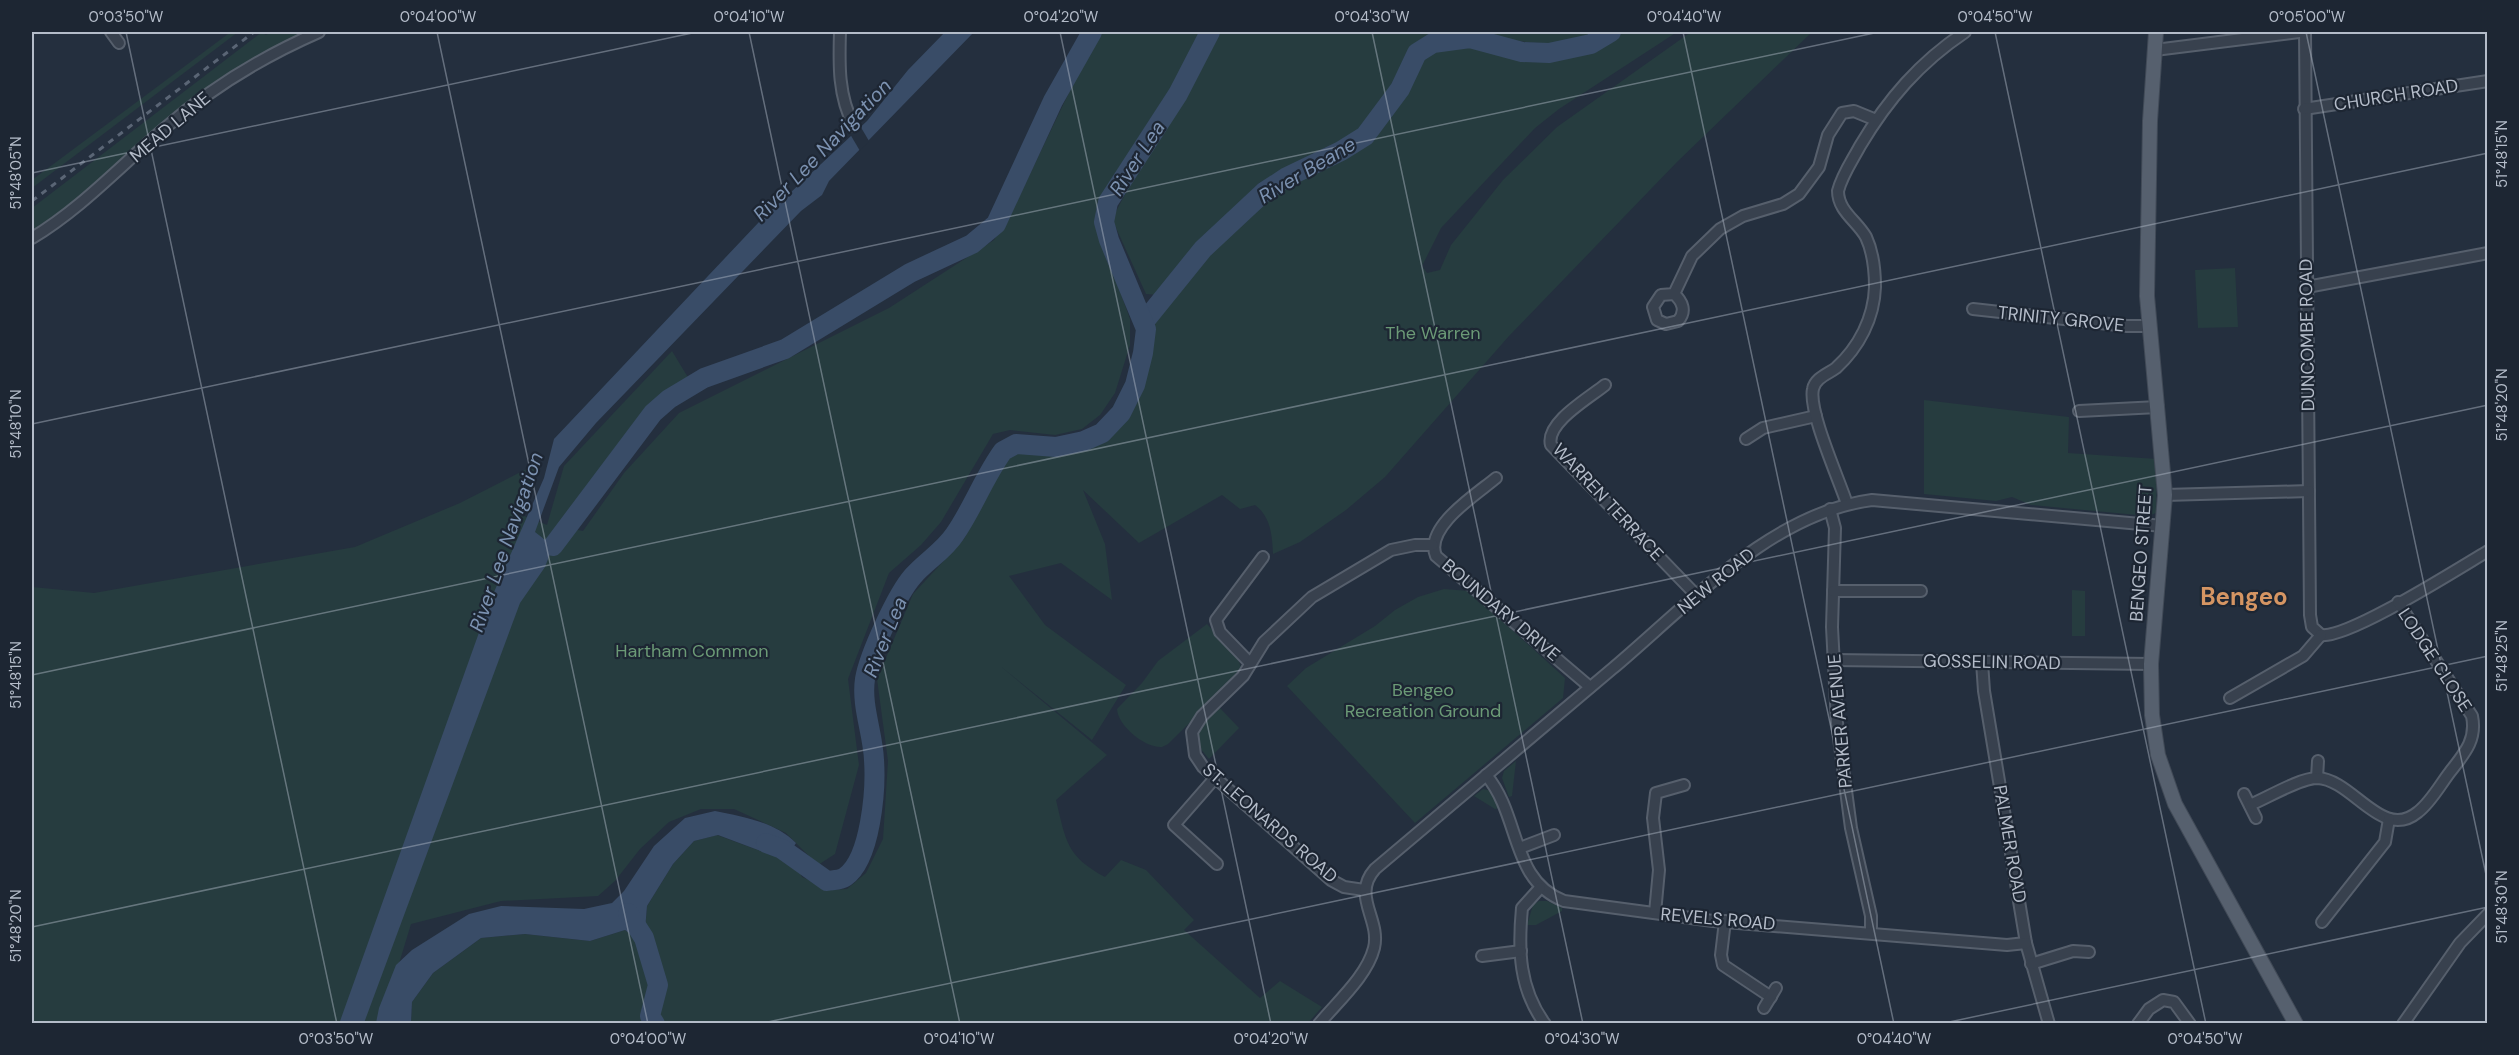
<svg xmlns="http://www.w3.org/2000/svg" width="2519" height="1055" font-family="'DM Sans',sans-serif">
<rect width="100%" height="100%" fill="#242f3e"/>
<g fill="#263c3f">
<polygon points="227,32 238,32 32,188 32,180 228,34"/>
<path d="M262 32 266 35 270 32H310C278 46 245 61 217 82 154 131 99 190 32 233V208Z"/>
<path d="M1098 32H1203L1186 64 1098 200 1096 225 1130 319V345L1115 393 1100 415 1082 429 1055 435 1010 430 993 434 941 522 921 545 889 573 848 679 859 765 835 854 818 865 786 833 734 809H701L669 822 640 849 615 881 598 896 501 901 411 924 381 1023 32 1024V587L94 593 355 547 460 503 540 462 519 514 547 525 564 466 672 351 689 379C631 411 602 477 562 527L583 531 624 473 679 413 889 308 994 240 1017 201Z"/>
<path d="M1218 32H1451L1414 47 1387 97 1365 124 1340 144 1259 183 1159 295 1146 294 1112 219C1142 160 1181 103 1213 45Z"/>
<path d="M1479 32H1596C1556 50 1519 43 1479 32Z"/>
<path d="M1623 32H1677L1559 109 1535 128 1441 228 1422 266 1427 273 1440 270 1451 245 1503 180 1557 127 1691 32H1812L1677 162 1509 336 1385 477 1346 510 1300 542 1273 554C1272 535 1271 517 1255 505L1240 509 1222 495 1139 543 1083 490 1105 544 1112 600 1061 563 1009 576 1045 625 1126 685 1092 740 999 665 1107 755 1056 800C1066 841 1066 856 1105 877L1121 860 1146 870 1194 920 1184 930 1260 998 1280 981 1322 1007 1308 1023 411 1024 412 1002 433 973 481 938 525 934 590 941 625 930 635 937 645 930 647 906 673 864 694 841 717 835 785 860 797 867 802 877 831 890 847 889 866 873 883 839 888 761 877 679 913 594 964 539 1001 466 1019 449C1061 453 1107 448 1130 408 1134 402 1139 395 1141 388 1146 368 1141 344 1147 325 1151 314 1165 302 1173 293 1202 260 1230 227 1264 199 1296 173 1339 166 1368 136 1380 124 1392 107 1402 93 1419 66 1413 49 1452 41 1473 36 1492 54 1512 57 1539 62 1606 55 1623 32Z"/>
<polygon points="2235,268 2238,327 2198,328 2195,270"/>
<polygon points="1924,400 2069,417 2068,453 2157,459 2156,513 2148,516 2031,505 2012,497 1996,501 1924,494"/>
<polygon points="1444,589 1469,591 1565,678 1563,698 1415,823 1287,686 1306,668 1375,626 1395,610 1418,597"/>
<polygon points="2072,590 2085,591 2085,636 2072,636"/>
<path d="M1207 624 1238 659 1241 667 1236 677 1168 744 1162 747C1145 748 1118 726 1117 709L1142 683 1158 661Z"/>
<polygon points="1218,706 1239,728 1209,759 1199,747 1196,728"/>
<polygon points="1516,761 1512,796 1509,797 1502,778 1504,771"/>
<polygon points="1483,789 1492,791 1499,808 1495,809 1474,796"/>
<polygon points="1547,901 1562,908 1562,911 1536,925 1527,925 1533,905 1539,901"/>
</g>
<g fill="#394c67">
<polygon points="945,32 974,32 829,181 822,195 801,211 596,423 559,467 535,532 553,546 545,567 520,603 364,1023 339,1024 491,599 544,478 554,439 759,222 867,121 908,70"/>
<path d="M715 811C744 817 775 822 796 843L785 860 718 835 694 841 673 864 647 906 645 930 635 937 625 930 590 941 525 934 481 938 433 973 412 1002 411 1023H376L379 1008 396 965 412 950 469 914 501 906 584 909 612 903 624 891 654 846 685 818Z"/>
</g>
<polygon fill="#242f3e" points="859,124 869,141 860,151 850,134"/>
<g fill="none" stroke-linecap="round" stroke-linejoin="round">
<g stroke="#394c67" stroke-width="20">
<polyline points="1144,322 1203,249 1264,192 1287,177 1341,151 1365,136 1400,89 1417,53 1433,43 1470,38 1522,52 1549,53 1591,44 1611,32"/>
<polyline points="553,546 653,413 669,399 704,378 785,349 910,273 972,244 996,224 1053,101 1092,32"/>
<path d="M766 843 782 849 827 881C833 880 841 880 845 877 871 859 876 789 874 760 873 733 861 706 865 679 869 655 897 594 913 576 926 561 944 551 955 534 973 508 984 477 1003 451L1016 444 1056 447 1084 441 1102 433 1121 413 1135 385 1143 353 1146 329 1109 240 1104 222 1108 202 1178 94 1210 32"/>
<polyline points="628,913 644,938 658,985 650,1016 655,1024"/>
</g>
<g stroke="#565f6c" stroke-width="14">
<g id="minor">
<polyline points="111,32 119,43"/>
<path d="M840 32C839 64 838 96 854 126"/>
<polyline points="2305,32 2310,615 2312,627 2321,635"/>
<polyline points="2155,50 2299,32"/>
<polyline points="2304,109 2488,81"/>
<path d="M32 238C82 208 121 165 165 128 211 88 264 56 319 32"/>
<polyline points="2307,287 2488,253"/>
<path d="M1674 294 1661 295 1653 307 1657 320 1666 324 1678 321C1687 311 1682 301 1674 294L1692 256 1720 229 1743 216 1783 204 1799 194 1819 167 1828 135 1842 113 1854 111 1876 120"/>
<polyline points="1973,309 2127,326 2149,326"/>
<path d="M1605 385C1589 398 1545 423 1551 445L1697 596"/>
<polyline points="2079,411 2158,407"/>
<polyline points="1746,439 1763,428 1816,416"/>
<path d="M1496 478C1477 494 1424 527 1436 556L1590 687"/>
<polyline points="2165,495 2309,491"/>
<path d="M1847 504C1839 479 1808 411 1813 389 1815 378 1828 374 1836 368 1859 347 1874 318 1875 287 1875 271 1873 252 1866 237 1857 221 1838 211 1838 191 1842 175 1852 161 1860 146 1888 99 1919 63 1965 32"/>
<polyline points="1830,509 1835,528 1832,627 1837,723 1851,828 1871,916 1871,932"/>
<polyline points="1833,591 1921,591"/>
<path d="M2321 635C2348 639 2459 568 2488 551"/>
<polyline points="1833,660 2151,664"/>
<polyline points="1249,662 1220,632 1216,620 1263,557"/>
<polyline points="1982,662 1984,691 2026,943 2049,1024"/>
<polyline points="2230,698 2303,656 2321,635"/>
<path d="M1486 775C1521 816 1510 880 1564 901L1713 921 2007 945 2026 943"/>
<polyline points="1215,778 1174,825 1217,864"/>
<polyline points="2317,778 2318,761"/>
<polyline points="2244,794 2256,818"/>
<path d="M2250 805C2267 798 2300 778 2317 778 2353 779 2382 842 2418 812 2431 802 2440 785 2450 772 2464 754 2477 740 2472 716L2398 602"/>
<polyline points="1520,848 1554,835"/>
<path d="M1540 888 1522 908C1518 950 1519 989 1545 1024"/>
<polyline points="1364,890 1344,887 1331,880 1203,767 1195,755 1192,732 1202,716 1243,676 1264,642 1312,597 1391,550 1415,545 1433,545"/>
<polyline points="1655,913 1659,870 1653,818 1656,793 1684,785"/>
<polyline points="1725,921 1721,955 1723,965 1771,997"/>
<polyline points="2322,922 2385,842 2389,819"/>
<polyline points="1482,956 1521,951"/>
<polyline points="2031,964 2073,951 2089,952"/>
<polyline points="1764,1008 1776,988"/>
<path d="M1319 1024C1337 1002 1367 976 1374 948 1381 919 1351 896 1375 869 1454 802 1533 735 1612 669 1687 606 1771 513 1872 500L2163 526"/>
<polyline points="2138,1024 2149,1009 2163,1000 2174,1002 2190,1024"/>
<polyline points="2403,1024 2460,943 2488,914"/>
</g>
</g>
<g stroke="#414a57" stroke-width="16">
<polyline id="major" points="2156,32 2150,121 2147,296 2165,495 2151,664 2152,715 2158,755 2175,804 2296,1024"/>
</g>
<use href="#minor" stroke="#38414e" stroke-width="10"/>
<use href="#major" stroke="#56606e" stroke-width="14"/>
<polyline stroke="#5a6575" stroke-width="3" stroke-dasharray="6 6" stroke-linecap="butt" points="32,201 254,32"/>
</g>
<path fill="none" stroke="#b4bcc9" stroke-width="1.5" stroke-opacity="0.45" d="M126 32 337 1024M437 32 648 1024M749 32 960 1024M1060 32 1271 1024M1372 32 1583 1024M1683 32 1894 1024M1995 32 2206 1024M2306 32 2488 884M32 173 697 32M32 424 1879 32M32 675 2488 153M32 927 2488 405M758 1024 2488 656M1940 1024 2488 907"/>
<g text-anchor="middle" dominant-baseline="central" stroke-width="4.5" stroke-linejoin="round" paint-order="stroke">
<g font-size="18" fill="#b4bcc9" stroke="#1d2633">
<text transform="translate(2396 95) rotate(-9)">CHURCH ROAD</text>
<text transform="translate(170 127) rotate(-40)">MEAD LANE</text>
<text transform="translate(2061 319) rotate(6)">TRINITY GROVE</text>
<text transform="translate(2307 335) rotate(-91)">DUNCOMBE ROAD</text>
<text transform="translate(1608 502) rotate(47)">WARREN TERRACE</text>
<text transform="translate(2141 553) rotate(-86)">BENGEO STREET</text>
<text transform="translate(1716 581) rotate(-39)">NEW ROAD</text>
<text transform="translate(1501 610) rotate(40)">BOUNDARY DRIVE</text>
<text transform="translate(2435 660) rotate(57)">LODGE CLOSE</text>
<text transform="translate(1992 662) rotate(1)">GOSSELIN ROAD</text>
<text transform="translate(1840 721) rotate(-95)">PARKER AVENUE</text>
<text transform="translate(1270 823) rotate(41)">ST. LEONARDS ROAD</text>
<text transform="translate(2010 844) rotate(80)">PALMER ROAD</text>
<text transform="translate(1718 919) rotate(5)">REVELS ROAD</text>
</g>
<g font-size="18" fill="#6b9a76" stroke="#1d2633">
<text x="1433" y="333">The Warren</text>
<text x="692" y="651">Hartham Common</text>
<text x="1423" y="690">Bengeo<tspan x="1423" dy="21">Recreation Ground</tspan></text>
</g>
<g font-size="20" font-style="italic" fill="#7c92b1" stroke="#1d2633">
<text transform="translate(822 150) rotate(-46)">River Lee Navigation</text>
<text transform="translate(1137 158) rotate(-57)">River Lea</text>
<text transform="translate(1307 170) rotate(-31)">River Beane</text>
<text transform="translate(506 542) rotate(-71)">River Lee Navigation</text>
<text transform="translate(885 637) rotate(-68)">River Lea</text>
</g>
<g font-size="24" font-weight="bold" fill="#d59563" stroke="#1d2633">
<text x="2244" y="596">Bengeo</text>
</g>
</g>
<rect width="2519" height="1055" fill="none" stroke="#1d2633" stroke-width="66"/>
<rect x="33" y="33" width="2453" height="989" fill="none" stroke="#b4bcc9" stroke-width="2"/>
<g font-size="15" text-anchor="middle" fill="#b4bcc9">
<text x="126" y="22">0°03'50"W</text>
<text x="438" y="22">0°04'00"W</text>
<text x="749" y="22">0°04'10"W</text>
<text x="1061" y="22">0°04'20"W</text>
<text x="1372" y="22">0°04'30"W</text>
<text x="1684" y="22">0°04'40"W</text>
<text x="1995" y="22">0°04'50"W</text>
<text x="2307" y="22">0°05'00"W</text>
<text transform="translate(2502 154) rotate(-90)" y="5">51°48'15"N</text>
<text transform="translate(16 173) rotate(-90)" y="5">51°48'05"N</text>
<text transform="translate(2502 405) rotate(-90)" y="5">51°48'20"N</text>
<text transform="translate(16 424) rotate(-90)" y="5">51°48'10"N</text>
<text transform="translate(2502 656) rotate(-90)" y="5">51°48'25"N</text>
<text transform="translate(16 675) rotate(-90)" y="5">51°48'15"N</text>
<text transform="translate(2502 907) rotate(-90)" y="5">51°48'30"N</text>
<text transform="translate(16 926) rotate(-90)" y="5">51°48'20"N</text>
<text x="336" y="1044">0°03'50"W</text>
<text x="648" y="1044">0°04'00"W</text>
<text x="959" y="1044">0°04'10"W</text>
<text x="1271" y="1044">0°04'20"W</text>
<text x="1582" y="1044">0°04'30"W</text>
<text x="1894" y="1044">0°04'40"W</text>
<text x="2205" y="1044">0°04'50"W</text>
</g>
</svg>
